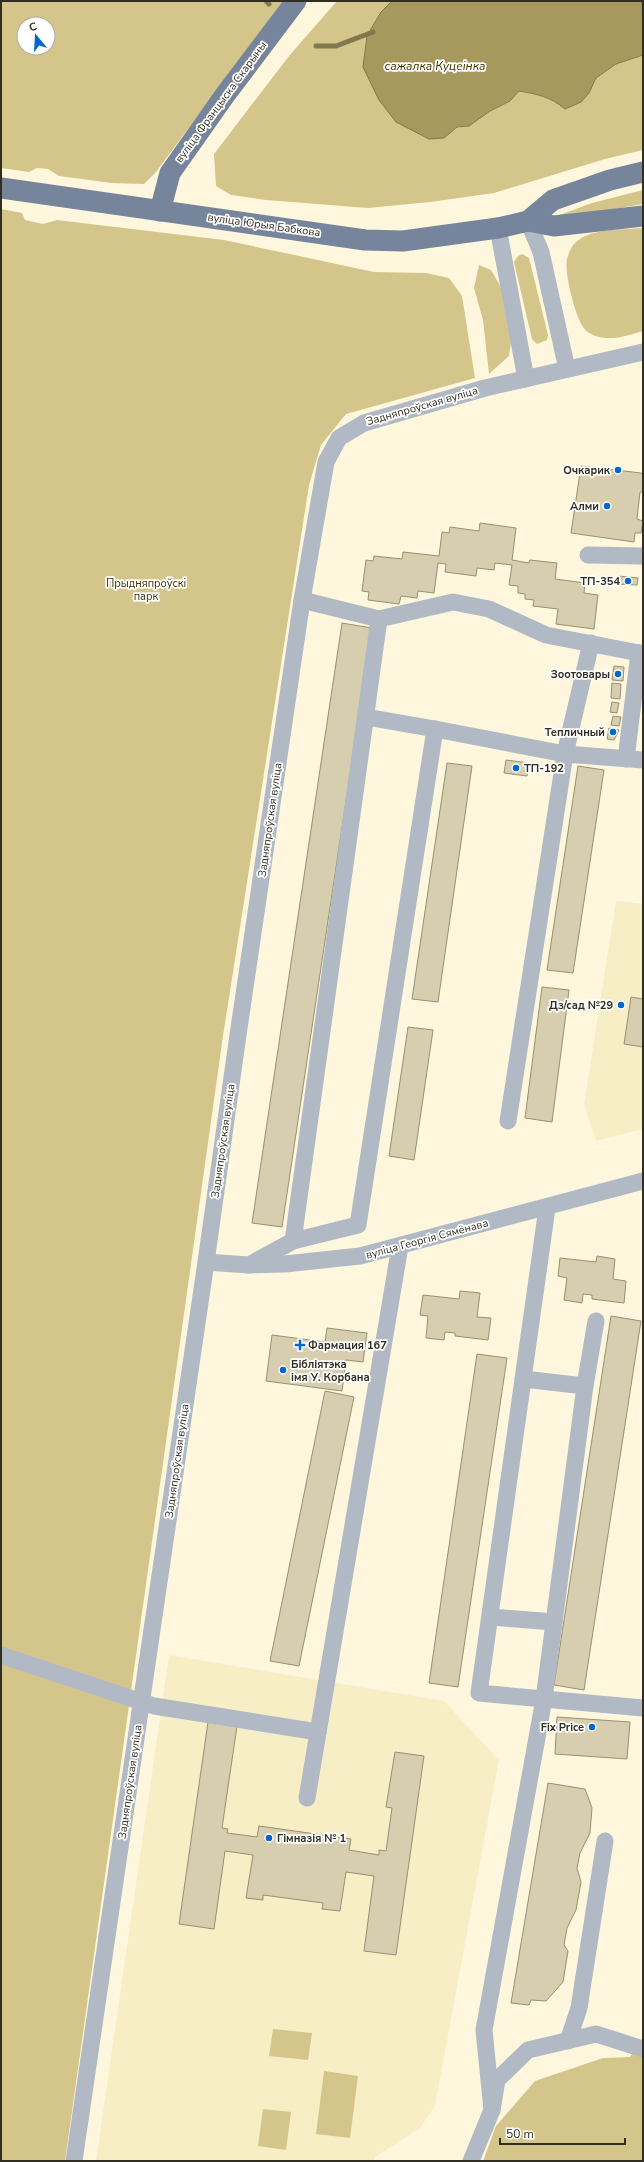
<svg xmlns="http://www.w3.org/2000/svg" width="644" height="2162" font-family="'Nunito Sans',sans-serif">
<rect width="100%" height="100%" fill="#fef7dd"/>
<g fill="#f8eec6">
<polygon points="616,901 643,904 643,1129 596,1141 584,1105"/>
<polygon points="169,1655 444,1701 499,1760 435,2106 420,2128 375,2157 374,2161 96,2161"/>
</g>
<g fill="#d4c58b" fill-rule="evenodd">
<path d="M1 1H283L156 172 144 184 112 183 59 176 48 169 37 168 29 172 1 168ZM24 24H48V48H24Z"/>
<path d="M337 1H392L381 12 444 138 457 127 469 126 490 111 510 101 519 91C537 94 551 98 566 109L589 93 596 78 616 64 643 55V150L605 159 494 193 430 202 368 208 266 200 231 195 216 186 214 154 289 56Z"/>
<polygon points="643,190 643,204 556,219 554,217 592,203"/>
<polygon points="1,209 22,213 25,220 43,224 57,220 224,240 374,272 426,273 449,278 462,296 475,378 346,414 321,445 309,485 223,1036 65,2161 1,2161"/>
<path d="M643 228V331C627 336 612 341 595 336 591 334 585 331 583 327 575 315 564 273 567 259 569 251 573 243 580 239 597 228 623 230 643 228Z"/>
<polygon points="522,254 529,258 548,335 547,340 537,344 532,339 514,262 518,256"/>
<polygon points="479,265 491,270 503,291 512,335 509,356 489,374 483,320 474,288"/>
<polygon points="273,2029 312,2033 308,2060 269,2056"/>
<polygon points="643,2038 643,2161 483,2161 496,2126 535,2081 603,2058 630,2057"/>
<polygon points="324,2071 358,2076 350,2138 316,2134"/>
<polygon points="263,2109 291,2112 286,2150 258,2146"/>
</g>
<path fill="#a7985d" stroke="#83784b" d="M392 1H642L643 55 616 64 596 78 589 93 581 102 565 109C551 97 537 94 519 91L510 101 490 111 469 126 457 127 444 138 429 139 396 122 379 100 363 67 367 36 381 12Z"/>
<g fill="none" stroke-linecap="round" stroke-linejoin="round">
<g stroke="#83784b" stroke-width="5">
<polyline points="266,1 269,4"/>
<polyline points="316,46 336,46 373,32"/>
</g>
</g>
<g fill="#d6ceae" stroke="#979071">
<polygon points="581,466 641,473 643,475 643,492 640,492 637,519 643,521 641,533 635,533 634,542 571,533"/>
<polygon points="480,523 516,528 512,560 529,563 530,560 557,563 555,579 585,583 584,593 598,595 594,629 556,624 558,609 533,606 534,600 525,599 525,594 518,593 518,586 509,585 512,565 495,563 494,570 477,568 476,576 445,572 446,564 438,563 434,593 418,591 417,598 401,596 399,604 368,600 369,592 362,591 366,560 373,561 374,556 402,559 403,552 439,556 442,532 449,533 450,527 479,531"/>
<polygon points="618,576 638,578 637,585 617,584"/>
<polygon points="342,623 372,628 282,1227 252,1223"/>
<polygon points="614,666 624,667 623,681 612,680"/>
<polygon points="612,683 621,684 620,699 611,698"/>
<polygon points="612,702 619,703 617,713 610,712"/>
<polygon points="613,716 621,717 619,726 611,725"/>
<polygon points="609,728 619,730 614,740 607,739"/>
<polygon points="506,760 529,763 527,776 504,773"/>
<polygon points="447,763 472,766 438,1002 412,999"/>
<polygon points="578,766 604,770 573,973 547,970"/>
<polygon points="542,987 569,990 552,1122 525,1118"/>
<polygon points="631,997 643,999 643,1047 624,1044"/>
<polygon points="408,1027 433,1030 414,1160 389,1156"/>
<polygon points="597,1256 615,1259 613,1279 626,1281 624,1303 592,1299 592,1295 583,1294 582,1303 564,1300 567,1278 558,1276 560,1258 596,1262"/>
<polygon points="460,1291 480,1293 477,1317 491,1318 488,1340 455,1336 455,1333 445,1332 444,1340 426,1338 428,1316 420,1315 423,1295 459,1299"/>
<polygon points="611,1316 641,1321 584,1690 554,1685"/>
<polygon points="327,1328 367,1333 363,1362 346,1360 342,1391 266,1381 272,1335 325,1342"/>
<polygon points="477,1354 507,1358 458,1687 429,1683"/>
<polygon points="325,1391 354,1397 299,1666 270,1661"/>
<polygon points="557,1717 630,1722 627,1759 555,1754"/>
<polygon points="208,1722 237,1726 222,1828 228,1829 227,1833 257,1837 259,1826 351,1839 349,1850 379,1855 379,1850 386,1851 392,1808 386,1807 395,1752 424,1756 396,1955 364,1951 374,1876 346,1872 340,1911 322,1909 323,1903 263,1895 263,1900 246,1898 253,1855 225,1851 214,1929 179,1924"/>
<polygon points="548,1783 585,1789 592,1808 590,1833 580,1853 577,1868 581,1882 576,1910 567,1928 564,1945 568,1951 563,1982 546,2001 531,2000 529,2005 511,2003"/>
</g>
<g fill="none" stroke-linecap="round" stroke-linejoin="round">
<g stroke="#b1b9c5" stroke-width="17">
<polyline points="528,221 541,252 567,369"/>
<polyline points="498,228 526,379"/>
<polyline points="588,555 643,556"/>
<polyline points="379,619 453,602 489,609 546,635 639,653"/>
<polyline points="366,717 435,729"/>
<polyline points="626,759 639,653 643,653"/>
<polyline points="508,1121 565,754 591,643"/>
<polyline points="547,1208 479,1693 544,1699 585,1386 596,1321"/>
<polyline points="293,1241 358,1225 435,729 565,754 643,760"/>
<polyline points="206,1262 249,1265 285,1264 360,1256 643,1181"/>
<polyline points="249,1265 293,1241 379,619 302,600"/>
<polyline points="523,1379 585,1386"/>
<polyline points="491,1617 554,1622"/>
<polyline points="1,1655 154,1706 318,1732"/>
<polyline points="307,1798 400,1246"/>
<polyline points="568,2041 579,2008 605,1841"/>
<polyline points="492,2110 484,2030 544,1699 643,1708"/>
<polyline points="74,2161 206,1262 238,1035 302,600 326,462 339,438 364,423 485,388 643,352"/>
<polyline points="471,2161 492,2110 497,2080 528,2050 596,2034 643,2049"/>
</g>
<g stroke="#76859b" stroke-width="21">
<polyline points="1,188 365,240 403,241 498,228 528,221 554,226 643,216"/>
<polyline points="160,211 170,173 225,95 296,1"/>
<polyline points="528,221 553,200 610,180 643,172"/>
</g>
</g>
<g fill="#0466ce" stroke="#fff" stroke-width="1.5">
<circle cx="618" cy="470" r="4"/>
<circle cx="607" cy="506" r="4"/>
<circle cx="628" cy="581" r="4"/>
<circle cx="618" cy="674" r="4"/>
<circle cx="613" cy="732" r="4"/>
<circle cx="516" cy="768" r="4"/>
<circle cx="621" cy="1005" r="4"/>
<path d="M298 1339h4v4h4v4h-4v4h-4v-4h-4v-4h4z"/>
<circle cx="283" cy="1370" r="4"/>
<circle cx="592" cy="1727" r="4"/>
<circle cx="269" cy="1838" r="4"/>
</g>
<g text-anchor="middle" dominant-baseline="central" stroke-width="3.5" stroke-linejoin="round" paint-order="stroke">
<g font-size="11" fill="#302d21" stroke="#fff">
<text transform="translate(221 102) rotate(-54)">вуліца Францыска Скарыны</text>
<text transform="translate(264 225) rotate(8)">вуліца Юрыя Бабкова</text>
<text transform="translate(422 406) rotate(-16)">Задняпроўская вуліца</text>
<text transform="translate(270 820) rotate(-82)">Задняпроўская вуліца</text>
<text transform="translate(223 1141) rotate(-82)">Задняпроўская вуліца</text>
<text transform="translate(427 1239) rotate(-15)">вуліца Георгія Сямёнава</text>
<text transform="translate(177 1461) rotate(-82)">Задняпроўская вуліца</text>
<text transform="translate(130 1782) rotate(-82)">Задняпроўская вуліца</text>
</g>
<g font-size="11" font-weight="bold" fill="#302d21" stroke="#fff" text-anchor="end">
<text x="610" y="470">Очкарик</text>
<text x="599" y="506">Алми</text>
<text x="620" y="581">ТП-354</text>
<text x="610" y="674">Зоотовары</text>
<text x="605" y="732">Тепличный</text>
<text x="524" y="768" text-anchor="start">ТП-192</text>
<text x="613" y="1005">Дз/сад №29</text>
<text x="308" y="1345" text-anchor="start">Фармация 167</text>
<text x="291" y="1364" text-anchor="start">Бібліятэка<tspan x="291" dy="13">імя У. Корбана</tspan></text>
<text x="584" y="1727">Fix Price</text>
<text x="277" y="1838" text-anchor="start">Гімназія № 1</text>
</g>
<g font-size="11" fill="#3d3200" stroke="#fff">
<text x="146" y="583">Прыдняпроўскі<tspan x="146" dy="13">парк</tspan></text>
</g>
<g font-size="12" font-style="italic" fill="#403502" stroke="#fff">
<text x="435" y="66">сажалка Куцеінка</text>
</g>
</g>
<rect width="644" height="2162" fill="none" stroke="#302d21" stroke-width="4"/>
<g transform="translate(36 36) rotate(342)"><circle r="19" fill="#ffffff" stroke="#acaba6"/>
<path d="M0-3L7 15L0 10L-7 15Z" fill="#0466ce"/>
<text y="-6" font-size="11" font-weight="bold" text-anchor="middle" fill="#302d21">С</text>
</g>
<path d="M500 2138v6h125v-6" fill="none" stroke="#302d21" stroke-width="2"/>
<text x="506" y="2138" font-size="12" fill="#302d21" stroke="#ffffff" stroke-width="3" paint-order="stroke">50 m</text>
</svg>
